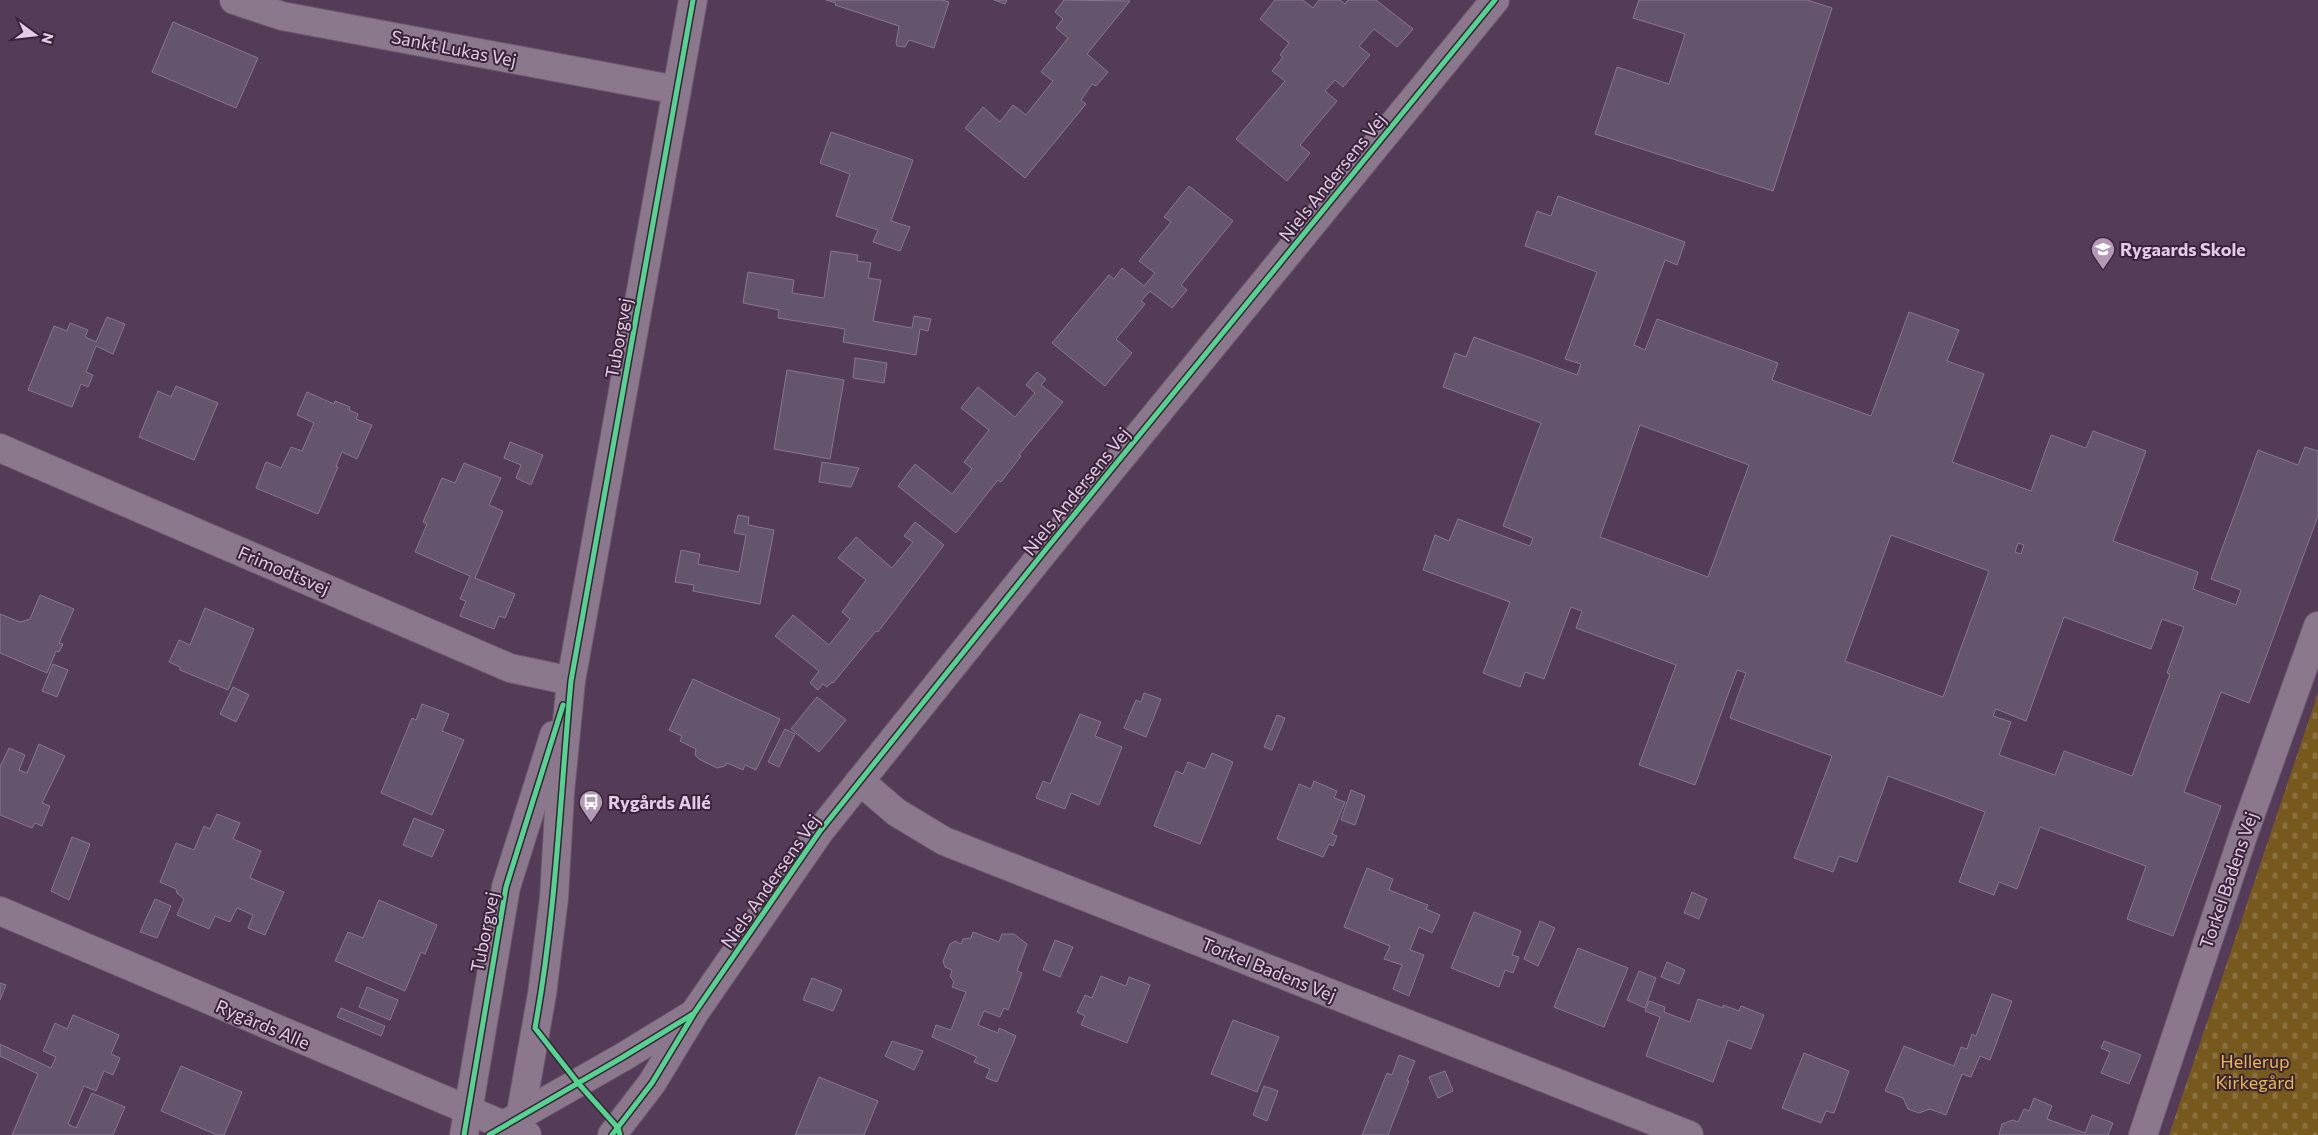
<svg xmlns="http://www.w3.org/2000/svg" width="2318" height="1135" font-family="Commissioner,sans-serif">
<defs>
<pattern id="cemetery-stones" width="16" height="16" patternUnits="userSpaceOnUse" patternTransform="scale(1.25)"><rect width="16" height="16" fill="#77591d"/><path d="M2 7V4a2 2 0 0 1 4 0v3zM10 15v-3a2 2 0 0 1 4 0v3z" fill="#8a703e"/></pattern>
</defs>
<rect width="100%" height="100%" fill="#543b57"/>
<polygon fill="url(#cemetery-stones)" points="2318,693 2318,1135 2169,1135"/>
<g fill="#64546c" stroke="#887791" fill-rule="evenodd">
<polygon points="826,0 942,0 949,2 934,48 909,40 905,47 897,46 896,43 899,26 835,5 836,3"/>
<polygon points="994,0 1007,0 1005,4"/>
<polygon points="1064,0 1130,1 1087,54 1108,72 1096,86 1092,84 1081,100 1086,104 1025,178 965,128 983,107 1000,122 1013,105 1026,115 1053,81 1041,72 1068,38 1056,28 1063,19 1055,12"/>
<polygon points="1275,0 1303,0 1313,8 1319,0 1340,0 1345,4 1348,0 1376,0 1413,29 1397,47 1374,29 1359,46 1370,55 1343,87 1335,80 1325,91 1337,101 1300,145 1310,153 1287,181 1236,139 1285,81 1272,71 1283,57 1280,55 1289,43 1260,19"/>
<polygon points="1639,0 1807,0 1832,8 1773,191 1595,134 1617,67 1669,84 1685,34 1633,18"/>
<polygon points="173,22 258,58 236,108 152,72"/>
<polygon points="831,132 913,160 891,221 910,227 900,251 873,242 878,230 836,216 850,174 820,163"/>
<polygon points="1189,186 1233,221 1181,285 1187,290 1172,308 1150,291 1141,301 1145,304 1116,339 1132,353 1105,386 1052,343 1109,275 1114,279 1122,268 1144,286 1155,273 1139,261 1171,222 1164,217"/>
<path d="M1558 196 1685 242 1677 265 1665 260 1634 345 1645 350 1657 319 1778 363 1772 380 1871 416 1909 312 1959 330 1947 361 1984 374 1952 462 2031 491 2051 435 2086 448 2093 431 2146 451 2113 541 2198 572 2193 589 2236 605 2241 590 2211 579 2258 450 2298 465 2305 447 2318 451V516L2249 703 2221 692 2184 792 2221 806 2173 936 2127 919 2146 866 2040 827 2017 889 1999 882 1994 895 1959 882 1985 812 1888 776 1857 862 1839 856 1833 872 1794 858 1832 756 1730 718 1746 673 1737 670 1695 785 1639 765 1676 665 1576 628 1582 611 1571 607 1544 679 1525 672 1520 687 1483 673 1510 602 1423 570 1435 535 1449 541 1458 519 1530 546 1533 538 1503 526 1541 423 1443 387 1455 353 1466 357 1474 337 1577 375 1581 364 1565 359 1597 272 1525 246 1537 211 1551 216ZM1640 425 1749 465 1708 577 1600 537ZM1891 535 1989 571 1943 697 1845 661ZM2018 543 2024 545 2021 554 2015 552ZM2064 617 2151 649 2162 619 2184 627 2167 673 2170 674 2132 776 2064 751 2055 775 1999 755 2011 722 1993 716 1996 709 2026 721Z"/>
<polygon points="831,251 858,255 857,261 871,263 868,278 881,280 873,321 912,328 914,316 931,319 928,331 920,329 916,355 843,342 845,329 778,318 779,310 743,303 748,272 794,280 792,293 824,298"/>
<polygon points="107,317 125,324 113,354 96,346 86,372 93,375 88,387 81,384 72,407 28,390 54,326 67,331 70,323 88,330 85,337 96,342"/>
<polygon points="855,358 887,363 884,383 853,378"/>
<polygon points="787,370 844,380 830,459 774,449"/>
<polygon points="1037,372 1046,379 1041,385 1063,402 1019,455 1021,456 1001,482 998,480 956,533 898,486 915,464 952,494 972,469 964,462 989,430 961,408 978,387 1015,417 1035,393 1026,385"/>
<polygon points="176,386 218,403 194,460 139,437 158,391 171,397"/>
<polygon points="307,392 334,404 335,401 350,407 349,410 358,414 356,419 372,425 357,459 342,452 336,466 338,467 318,514 256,488 266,462 281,468 291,447 302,451 314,423 297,415"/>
<polygon points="510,442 543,455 531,485 516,478 521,465 504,458"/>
<polygon points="822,462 859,468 851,487 819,482"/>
<polygon points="464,463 501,478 489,505 503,511 475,578 515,594 505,618 499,616 494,629 460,616 466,601 460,599 470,576 415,552 427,524 423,522 442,478 455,483"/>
<polygon points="738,515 749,517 748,525 774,530 760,604 693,591 694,585 675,582 681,550 700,554 698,564 739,572 746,535 734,533"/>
<polygon points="915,522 944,545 878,632 876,631 833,683 832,682 827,687 823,684 818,690 810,683 819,671 775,636 793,615 829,645 850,619 842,612 866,580 838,558 856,537 892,568 913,542 904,536"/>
<polygon points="40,595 74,609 59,643 63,644 59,652 56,651 47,673 0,653 0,614 20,622 30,619"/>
<polygon points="205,608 254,629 228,690 180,670 180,667 169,662 179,640 190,645"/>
<polygon points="53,664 68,670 57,697 42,691"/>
<polygon points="693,679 780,719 756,770 745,765 743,770 727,763 725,766 717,768 699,759 695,755 696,749 680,741 682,736 669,730"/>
<polygon points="233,687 249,695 236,722 220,714"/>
<polygon points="1144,693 1161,699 1146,737 1124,728 1136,700 1141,702"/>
<polygon points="817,697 846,720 819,752 791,729"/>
<polygon points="422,704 449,714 442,731 464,740 432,815 381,793 412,718 416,720"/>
<polygon points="1080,714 1101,722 1095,736 1122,747 1099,805 1071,793 1065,809 1036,798 1043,781 1050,784"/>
<polygon points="1277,715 1285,718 1272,750 1264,747"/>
<polygon points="785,729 795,734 779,767 768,762"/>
<polygon points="39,744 65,756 42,803 50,806 42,826 35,823 32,828 0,815 0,767 9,748 25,755 19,770 27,773"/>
<polygon points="1212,753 1233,762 1200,844 1154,826 1176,771 1183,774 1188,762 1205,769"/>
<polygon points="1314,781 1337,791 1334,798 1345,802 1332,834 1337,836 1333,846 1329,844 1323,857 1277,839 1299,784 1311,789"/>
<polygon points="1351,790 1365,796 1355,825 1341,820"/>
<polygon points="217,814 240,823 233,839 261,851 250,878 284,892 265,935 248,928 253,915 237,908 230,922 215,916 209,929 177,915 184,899 177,893 176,889 160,882 176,843 194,850 204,826 210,829"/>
<polygon points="414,818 444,830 432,857 403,845"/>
<polygon points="72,837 90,844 69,900 51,891"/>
<polygon points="1367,868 1393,879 1389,890 1428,905 1426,909 1440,915 1432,933 1419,927 1410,950 1424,955 1409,996 1393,989 1402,965 1384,959 1390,946 1344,927"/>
<polygon points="1692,892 1707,899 1699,919 1684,913"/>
<polygon points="155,899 171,906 157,938 140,932"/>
<polygon points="379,900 437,925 425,954 421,952 405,991 335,961 348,932 363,938"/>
<polygon points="1474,912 1521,931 1512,955 1519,957 1513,973 1505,970 1499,987 1451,968"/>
<polygon points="1540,921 1555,928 1538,966 1524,959"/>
<polygon points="973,932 999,942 1002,934 1014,934 1027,944 1017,971 1022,973 1008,1010 1004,1008 1000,1017 984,1011 978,1025 998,1033 999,1028 1016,1036 997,1082 986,1078 990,1069 974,1062 977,1057 932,1037 936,1025 951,1030 966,992 952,987 954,982 950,976 952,970 945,967 943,961 950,944 955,941 961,944 963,939 971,938"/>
<polygon points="1055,940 1073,947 1060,977 1043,970"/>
<polygon points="1578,948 1628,968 1604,1027 1554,1007"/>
<polygon points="1667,962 1685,970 1679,984 1661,977"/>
<polygon points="1639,971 1656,978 1645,1008 1627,1000"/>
<polygon points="1101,976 1126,986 1129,977 1150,985 1127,1043 1081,1025 1085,1016 1077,1012 1085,995 1092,998"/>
<polygon points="812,978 842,990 833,1011 803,1000"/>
<polygon points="0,983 6,985 0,1000"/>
<polygon points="367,987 398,1000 390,1020 359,1007"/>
<polygon points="1992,994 2012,1001 1990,1060 1980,1056 1971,1077 1962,1074 1946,1115 1930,1109 1919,1113 1908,1109 1903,1098 1885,1091 1904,1046 1954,1066 1961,1047 1967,1049 1972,1034 1976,1036"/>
<polygon points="1698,999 1723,1008 1723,1005 1739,1011 1741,1006 1764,1015 1751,1049 1728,1040 1713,1082 1646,1056 1660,1017 1645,1011 1649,1001 1665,1007 1664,1012 1690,1022"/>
<polygon points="341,1008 385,1026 381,1036 337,1017"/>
<polygon points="73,1015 119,1035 111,1054 120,1058 113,1075 104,1071 96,1091 84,1086 68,1124 76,1128 92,1093 125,1107 113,1135 12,1135 38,1074 0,1056 0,1044 51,1068 56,1057 43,1051 55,1023 67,1029"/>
<polygon points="1233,1020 1279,1037 1257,1092 1211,1074"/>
<polygon points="892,1041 923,1051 914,1070 885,1056"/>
<polygon points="2104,1041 2141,1055 2129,1084 2101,1073 2110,1052 2101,1048"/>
<polygon points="1804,1053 1849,1071 1834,1113 1826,1111 1821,1123 1782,1108"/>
<polygon points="1399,1055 1415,1061 1407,1081 1409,1081 1388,1135 1362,1135 1387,1073 1392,1075"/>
<polygon points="181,1066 242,1092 224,1135 217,1135 161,1111"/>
<polygon points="1445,1071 1453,1091 1438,1098 1429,1077"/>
<polygon points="819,1077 878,1101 864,1135 795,1135"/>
<polygon points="1264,1086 1278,1091 1267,1121 1253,1115"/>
<polygon points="2034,1098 2052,1106 2047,1119 2085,1133 2092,1115 2113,1123 2108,1135 1999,1135 2002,1124 2013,1120 2018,1122 2024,1109 2029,1111"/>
</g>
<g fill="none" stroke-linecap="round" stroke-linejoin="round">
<g stroke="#6d586f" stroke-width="30">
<g id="minor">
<polyline points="234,0 282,16 677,90"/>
<polyline points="0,448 510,668 571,681"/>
<polyline points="860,781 896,812 944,841 1689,1135"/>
<polyline points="0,911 527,1135"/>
<polyline points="509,1122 623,1057 690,1016"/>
<polyline points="464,1135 506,887 554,735"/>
<polyline points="517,1135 542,994 554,898 560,793 571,681 693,0"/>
<polyline points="612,1135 652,1083 695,1012 820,831 1047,548 1495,0"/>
<polyline points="2143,1135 2244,833 2318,626"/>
</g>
</g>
<use href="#minor" stroke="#8b788d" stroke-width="28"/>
<g stroke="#382339" stroke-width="8">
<g id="cycleway">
<polyline points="464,1135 506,887 563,705"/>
<polyline points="489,1135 623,1057 693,1014"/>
<polyline points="612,1135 652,1083 695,1012 820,831 1047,548 1495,0"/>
<path d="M620 1135 618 1128 578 1083 535 1028C556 914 560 797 571 681L693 0"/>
</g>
</g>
<use href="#cycleway" stroke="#53d58f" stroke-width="5"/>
</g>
<defs>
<g id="school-pin" transform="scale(1.25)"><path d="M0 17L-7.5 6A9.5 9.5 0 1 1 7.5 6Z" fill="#b399b5" stroke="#382339"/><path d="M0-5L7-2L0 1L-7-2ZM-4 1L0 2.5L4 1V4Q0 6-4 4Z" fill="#fff"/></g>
<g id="bus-pin" transform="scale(1.25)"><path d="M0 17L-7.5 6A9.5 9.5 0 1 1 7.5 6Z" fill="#b399b5" stroke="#382339"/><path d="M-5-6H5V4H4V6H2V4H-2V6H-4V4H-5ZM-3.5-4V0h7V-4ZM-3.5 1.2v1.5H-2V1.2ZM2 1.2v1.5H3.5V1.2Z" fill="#fff"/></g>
</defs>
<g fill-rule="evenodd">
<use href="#school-pin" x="2103" y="249"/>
<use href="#bus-pin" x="591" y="802"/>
</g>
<g text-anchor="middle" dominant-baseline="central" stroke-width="4" stroke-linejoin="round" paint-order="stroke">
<g font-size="18" fill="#e6cbe8" stroke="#382339">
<text transform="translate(454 48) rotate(11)">Sankt Lukas Vej</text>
<text transform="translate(1332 177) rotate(-51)">Niels Andersens Vej</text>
<text transform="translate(618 338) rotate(-80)">Tuborgvej</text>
<text transform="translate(1076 491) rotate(-51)">Niels Andersens Vej</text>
<text transform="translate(284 570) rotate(23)">Frimodtsvej</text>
<text transform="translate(2228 880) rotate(-71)">Torkel Badens Vej</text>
<text transform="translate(770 881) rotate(-55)">Niels Andersens Vej</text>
<text transform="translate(484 932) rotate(-79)">Tuborgvej</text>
<text transform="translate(1269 969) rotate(22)">Torkel Badens Vej</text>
<text transform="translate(263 1024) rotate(23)">Rygårds Alle</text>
</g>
<g font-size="18" font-weight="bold" fill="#e6cbe8" stroke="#382339" text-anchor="start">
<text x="2120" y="249">Rygaards Skole</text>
<text x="608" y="802">Rygårds Allé</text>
</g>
<g font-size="18" fill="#eeba43" stroke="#382339">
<text x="2255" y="1061">Hellerup<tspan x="2255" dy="21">Kirkegård</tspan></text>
</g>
</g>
<g transform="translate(35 35) rotate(105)" stroke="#382339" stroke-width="4" paint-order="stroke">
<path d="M0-4L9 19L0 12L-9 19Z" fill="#e6cbe8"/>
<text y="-8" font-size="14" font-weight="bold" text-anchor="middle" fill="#e6cbe8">N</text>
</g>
</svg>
